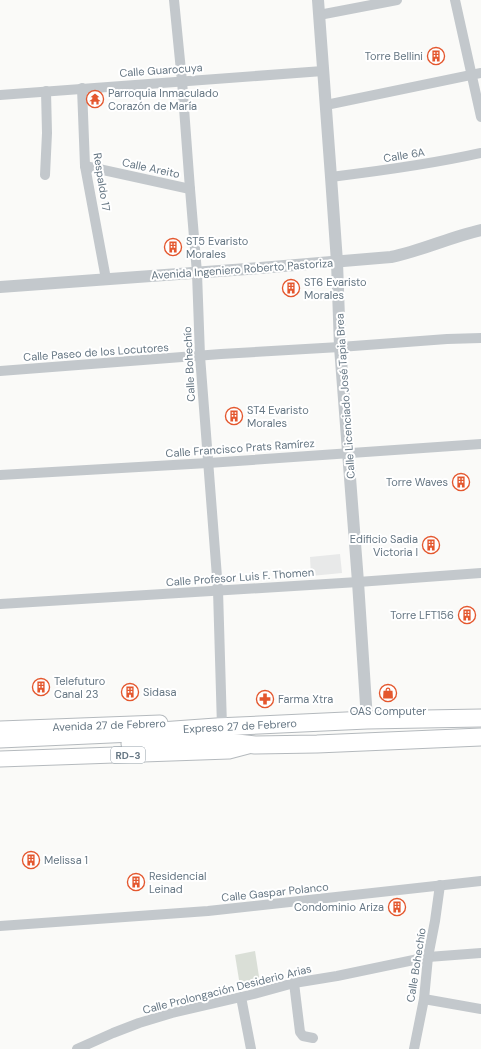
<svg xmlns="http://www.w3.org/2000/svg" width="481" height="1049" font-family="'DM Sans',sans-serif">
<rect width="100%" height="100%" fill="#fafaf8"/>
<polygon fill="#e8e9e9" points="340,554 342,573 311,576 310,557"/>
<polygon fill="#dadfd7" points="255,951 260,983 240,986 235,955"/>
<g fill="none" stroke-linecap="round" stroke-linejoin="round">
<g stroke="#b5babe" stroke-width="17">
<g id="primary">
<polyline points="0,729 160,723"/>
<polyline points="0,759 229,751 248,746"/>
</g>
</g>
<g stroke="#b4b9bd" stroke-width="19">
<g id="motorway">
<polyline points="0,739 133,733 216,727 367,720 481,718"/>
<polyline points="130,744 228,742 255,745 317,744 481,737"/>
</g>
</g>
<g stroke="#c3c8cc" stroke-width="10">
<polyline points="174,0 182,81 190,189 197,273 200,356 218,590 222,727"/>
<polyline points="455,0 481,117"/>
<polyline points="319,15 397,0"/>
<polyline points="82,88 85,166 106,279"/>
<polyline points="0,95 323,71"/>
<polyline points="326,105 481,73"/>
<polyline points="85,166 190,189"/>
<polyline points="45,175 47,133 46,91"/>
<path d="M331 177C381 171 432 164 481 153"/>
<polyline points="0,371 221,354 340,347 447,339 481,338"/>
<polyline points="0,475 208,463 481,444"/>
<polyline points="0,604 358,582 481,573"/>
<polyline points="0,926 208,911 481,881"/>
<polyline points="294,983 300,1032 303,1036 313,1038"/>
<polyline points="241,997 251,1049"/>
<polyline points="424,999 481,1009"/>
<polyline points="77,1049 113,1033 139,1023 172,1013 254,994 294,983 337,976 428,957 481,953"/>
<polyline points="414,1049 424,999 428,957 435,921 440,885"/>
</g>
<g stroke="#c3c8cc" stroke-width="12">
<polyline points="318,0 331,177 337,262 340,347 358,582 367,720"/>
<path d="M0 287 247 269 391 257C421 251 450 237 481 230"/>
</g>
<use href="#primary" stroke="#fff" stroke-width="15"/>
<use href="#motorway" stroke="#fff" stroke-width="17"/>
</g>
<defs>
<g id="building-ring" transform="scale(0.9)"><circle r="9.5" fill="#fff" stroke="#e4572e" stroke-width="1.5"/><path d="M-4-6H4V6H1V3H-1V6H-4ZM-2.5-4.3h1.7v1.8h-1.7ZM.8-4.3h1.7v1.8H.8ZM-2.5-1h1.7V.8h-1.7ZM.8-1h1.7V.8H.8Z" fill="#e4572e"/></g>
<g id="temple-ring" transform="scale(0.9)"><circle r="9.5" fill="#fff" stroke="#e4572e" stroke-width="1.5"/><path d="M0-6L5-2H3V0L6.5 2.5H4V6H1.5V3h-3V6H-4V2.5H-6.5L-3 0V-2H-5Z" fill="#e4572e"/></g>
<g id="shop-ring" transform="scale(0.9)"><circle r="9.5" fill="#fff" stroke="#e4572e" stroke-width="1.5"/><path d="M-5-2.5h2.3a2.7 3.5 0 0 1 5.4 0H5L5.5 6h-11ZM-1.5-2.5h3a1.5 2.3 0 0 0-3 0Z" fill="#e4572e"/></g>
<g id="pharmacy-ring" transform="scale(0.9)"><circle r="9.5" fill="#fff" stroke="#e4572e" stroke-width="1.5"/><path d="M-2-6h4v4h4v4h-4v4h-4v-4h-4v-4h4Z" fill="#e4572e"/></g>
</defs>
<g fill-rule="evenodd">
<use href="#building-ring" x="436" y="56"/>
<use href="#temple-ring" x="95" y="99"/>
<use href="#building-ring" x="173" y="247"/>
<use href="#building-ring" x="291" y="288"/>
<use href="#building-ring" x="234" y="416"/>
<use href="#building-ring" x="461" y="482"/>
<use href="#building-ring" x="431" y="545"/>
<use href="#building-ring" x="467" y="615"/>
<use href="#building-ring" x="41" y="687"/>
<use href="#building-ring" x="130" y="692"/>
<use href="#shop-ring" x="388" y="693"/>
<use href="#pharmacy-ring" x="265" y="699"/>
<use href="#building-ring" x="31" y="860"/>
<use href="#building-ring" x="136" y="882"/>
<use href="#building-ring" x="397" y="907"/>
</g>
<g text-anchor="middle" dominant-baseline="central" stroke-width="4" stroke-linejoin="round" paint-order="stroke">
<rect fill="#fff" stroke="#939fa8" stroke-width="1" x="111" y="747" width="34" height="16" rx="3"/>
<g font-size="10" font-weight="bold" fill="#657683">
<text x="128" y="755">RD-3</text>
</g>
<g font-size="11" fill="#657683" stroke="#fff" text-anchor="start">
<text x="423" y="56" text-anchor="end">Torre Bellini</text>
<text x="108" y="93">Parroquia Inmaculado<tspan x="108" dy="13">Corazón de María</tspan></text>
<text x="186" y="241">ST5 Evaristo<tspan x="186" dy="13">Morales</tspan></text>
<text x="304" y="282">ST6 Evaristo<tspan x="304" dy="13">Morales</tspan></text>
<text x="247" y="410">ST4 Evaristo<tspan x="247" dy="13">Morales</tspan></text>
<text x="448" y="482" text-anchor="end">Torre Waves</text>
<text x="418" y="539" text-anchor="end">Edificio Sadia<tspan x="418" dy="13">Victoria I</tspan></text>
<text x="454" y="615" text-anchor="end">Torre LFT156</text>
<text x="54" y="681">Telefuturo<tspan x="54" dy="13">Canal 23</tspan></text>
<text x="143" y="692">Sidasa</text>
<text x="278" y="699">Farma Xtra</text>
<text x="388" y="711" text-anchor="middle">OAS Computer</text>
<text x="44" y="860">Melissa 1</text>
<text x="149" y="876">Residencial<tspan x="149" dy="13">Leinad</tspan></text>
<text x="384" y="907" text-anchor="end">Condominio Ariza</text>
</g>
<g font-size="11" fill="#657683" stroke="#fff">
<text transform="translate(161 70) rotate(-4)">Calle Guarocuya</text>
<text transform="translate(404 155) rotate(-9)">Calle 6A</text>
<text transform="translate(151 168) rotate(12)">Calle Areito</text>
<text transform="translate(102 182) rotate(81)">Respaldo 17</text>
<text transform="translate(242 269) rotate(-4)">Avenida Ingeniero Roberto Pastoriza</text>
<text transform="translate(96 352) rotate(-4)">Calle Paseo de los Locutores</text>
<text transform="translate(189 364) rotate(-93)">Calle Bohechío</text>
<text transform="translate(345 396) rotate(-94)">Calle Licenciado José Tapia Brea</text>
<text transform="translate(240 448) rotate(-4)">Calle Francisco Prats Ramírez</text>
<text transform="translate(240 577) rotate(-4)">Calle Profesor Luis F. Thomen</text>
<text transform="translate(109 725) rotate(-2)">Avenida 27 de Febrero</text>
<text transform="translate(240 726) rotate(-3)">Expreso 27 de Febrero</text>
<text transform="translate(275 892) rotate(-6)">Calle Gaspar Polanco</text>
<text transform="translate(416 965) rotate(-81)">Calle Bohechío</text>
<text transform="translate(227 989) rotate(-14)">Calle Prolongación Desiderio Arias</text>
</g>
</g>
</svg>
